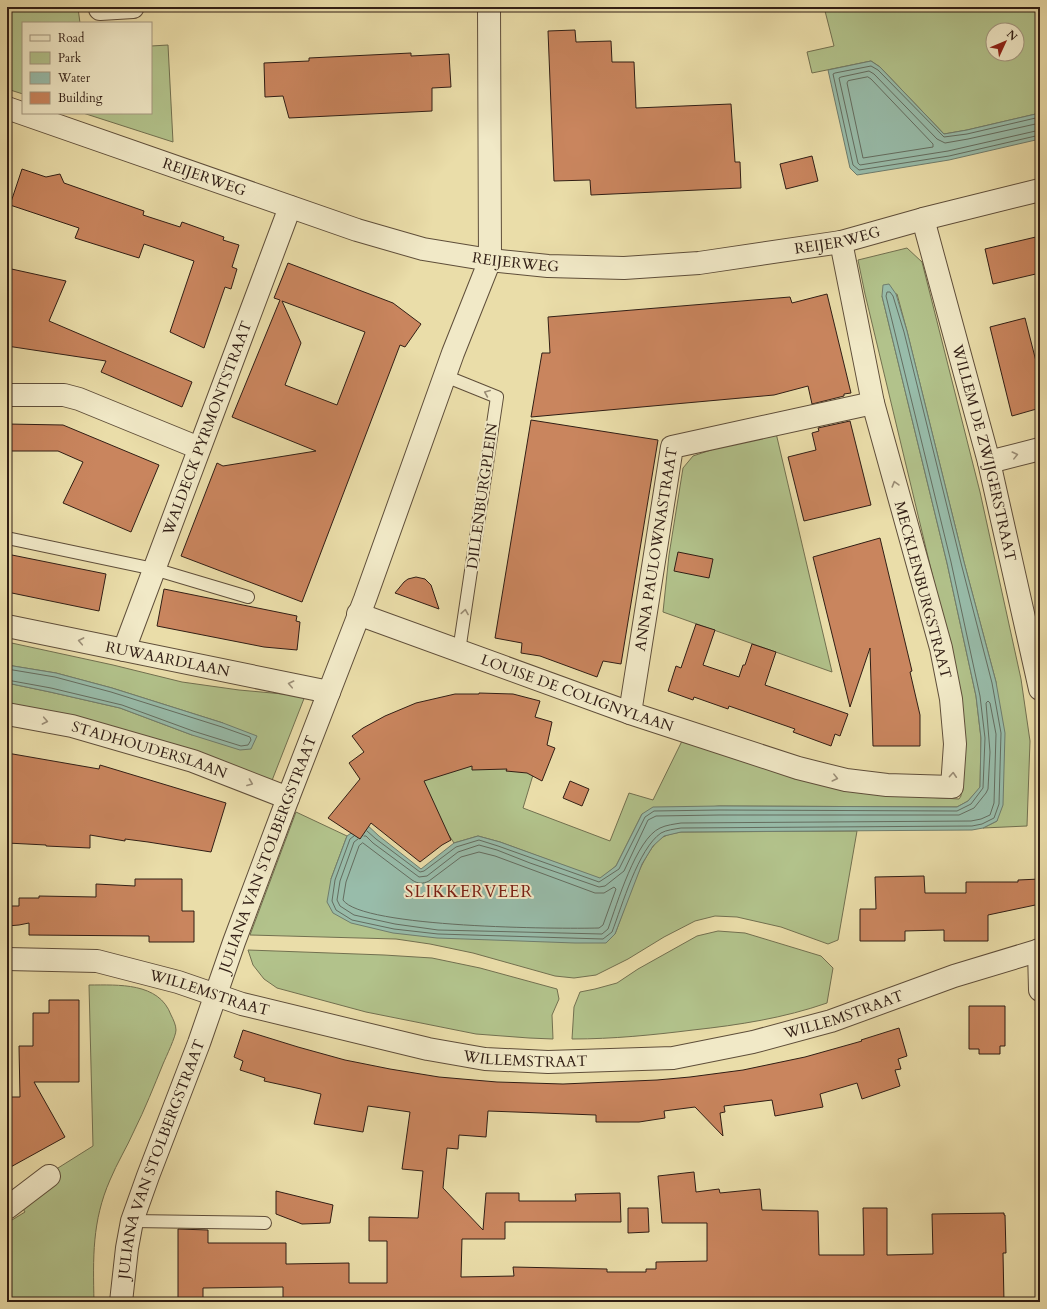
<svg xmlns="http://www.w3.org/2000/svg" width="1047" height="1309" font-family="Cardo,serif">
<rect width="100%" height="100%" fill="#eadda9"/>
<filter id="stains"><feTurbulence type="fractalNoise" baseFrequency=".005" numOctaves="4"/><feColorMatrix values="0 0 0 0 .2 0 0 0 0 .09 0 0 0 0 .02 0 0 0 .5 -.17"/></filter>
<radialGradient id="worn" r=".72"><stop offset=".6" stop-color="#630" stop-opacity="0"/><stop offset="1" stop-color="#630" stop-opacity=".3"/></radialGradient>
<g fill="#b2c28b" stroke="#727050" fill-rule="evenodd">
<polygon points="7,7 25,7 26,11 78,8 80,23 23,23 23,94 7,89"/>
<path d="M1040 7V113L967 130 944 134 880 67 871 61 812 73 807 52 834 46 825 11ZM993 30H1017V54H993Z"/>
<polygon points="168,45 173,142 83,113 151,113 151,46"/>
<polygon points="907,248 922,262 980,492 1021,679 1030,741 1027,826 983,828 997,821 996,682 964,562 907,331 897,294 882,296 947,563 976,696 981,738 980,788 968,801 957,807 719,806 642,814 616,866 600,879 500,842 478,836 454,843 410,776 427,764 536,765 523,808 610,841 629,793 653,800 682,741 874,794 959,799 961,796 963,753 953,661 865,294 858,260"/>
<polygon points="776,433 832,672 663,612 669,555 683,468 693,456 720,447"/>
<polygon points="7,642 113,665 182,682 239,690 305,696 271,783 226,762 163,743 7,705 7,683 50,692 120,708 192,735 223,723 112,688 56,673 7,665"/>
<path d="M296 812 347 836 331 879 615 934C624 911 642 849 663 837 668 834 676 833 681 832L857 831 838 940 828 944 781 927 737 917 715 916 695 921 664 937 628 959 596 975 574 978 555 976 473 953 430 944 396 939 250 935Z"/>
<path d="M718 931 745 933 821 956 833 968 827 1003C784 1018 739 1025 693 1030 653 1035 613 1039 572 1039L574 1007 580 992 595 989 617 983 638 969 697 936Z"/>
<polygon points="248,950 384,955 432,958 480,968 557,989 559,999 552,1015 553,1039 529,1038 476,1034 366,1012 277,988 264,979 253,965"/>
<path d="M89 985C118 985 159 982 171 1015 173 1019 176 1025 176 1030 176 1036 166 1057 163 1064 154 1086 145 1109 134 1131 127 1147 117 1163 110 1180 92 1221 93 1258 94 1302H7V1223L25 1212 15 1195 93 1146Z"/>
</g>
<g fill="#98bcaa" stroke="#6f7d6e">
<polygon points="871,61 880,67 944,134 967,130 1040,113 1040,139 949,160 857,175 850,168 828,70"/>
<polygon points="889,284 896,294 907,331 964,562 996,682 1005,733 1003,805 997,821 983,828 972,830 681,832 664,836 653,846 642,864 615,934 606,943 575,943 437,938 393,933 351,923 333,913 327,902 331,879 347,836 365,823 379,836 421,869 454,843 478,836 500,842 600,878 616,866 642,814 653,807 719,806 957,807 968,801 980,787 981,738 976,696 947,563 882,296 883,285"/>
<polygon points="7,665 56,673 112,688 223,723 257,736 251,749 240,750 192,735 120,708 50,692 7,683"/>
</g>
<g fill="none" stroke-linecap="round" stroke-linejoin="round">
<g stroke="#646d60" stroke-width="1">
<polygon points="868,77 871,79 933,144 933,147 863,158 847,83 848,81"/>
<polyline points="1040,117 967,134 944,137 878,70 871,66 835,73 833,74 853,165 859,170 949,156 1040,135"/>
<polyline points="1040,123 968,139 945,143 937,139 874,74 869,71 841,77 839,78 858,163 860,165 948,151 1040,130"/>
<polyline points="7,669 55,677 111,692 222,727 250,737 251,740 248,745 241,746 193,731 122,705 51,688 7,680"/>
<path d="M354 836 350 839 335 880 332 901 336 910 352 920 394 929 438 934 603 939 612 932C622 906 638 849 661 833 666 830 675 829 681 828L972 826 982 824 994 818 999 804 1001 733 992 683 961 563 904 332 893 296 890 292H887L886 296 951 562 980 696 985 738 983 788 971 804 957 811 719 810 654 811 645 817 619 869 599 882 498 846 479 840 456 847 424 871 420 872 376 839 367 831"/>
<path d="M358 839 354 842 340 881 337 900 340 906 354 915 395 924 438 930 602 934 608 929C617 904 636 839 660 828 666 825 675 824 681 823L971 821 981 819 990 815 994 803 996 734 990 703 988 701 986 703 990 752 988 789 986 793 974 808 959 815H719L656 816 648 820 624 871 605 886 599 887 530 863 497 850 479 845 458 852 427 876 419 877 373 843 366 836H364"/>
<path d="M363 843 412 880C418 884 423 884 429 881L461 857 479 852 495 856 595 893H604L614 887 616 889 603 925 599 928C560 929 362 928 343 900L346 882 359 846Z"/>
</g>
</g>
<g fill="#c9855e" stroke="#311e15" fill-rule="evenodd">
<polygon points="575,30 576,42 611,41 612,62 634,62 636,108 731,104 735,162 740,162 741,188 591,195 590,180 554,181 548,31"/>
<polygon points="411,53 411,56 449,54 451,87 432,88 432,111 289,118 283,96 265,97 264,63 309,61 309,58"/>
<polygon points="812,156 818,181 786,189 780,164"/>
<polygon points="22,169 46,177 60,174 64,183 144,211 143,215 180,227 182,222 224,237 223,240 239,245 232,267 237,269 231,289 225,287 204,348 170,332 194,261 144,244 139,258 75,238 79,228 10,205"/>
<polygon points="1040,236 1040,273 993,284 985,249"/>
<path d="M288 263 393 303 421 324 405 347 400 345 302 602 181 556 217 463 223 466 316 451 232 417 280 300 274 298ZM282 301 365 332 337 405 285 385 301 343Z"/>
<polygon points="7,268 66,281 49,321 192,382 182,407 101,372 106,361 7,346"/>
<polygon points="827,294 851,393 844,394 844,396 812,404 808,386 774,395 531,417 542,353 550,353 548,317 790,297 792,303"/>
<polygon points="1025,318 1040,377 1040,408 1012,416 990,327"/>
<polygon points="531,420 658,440 621,664 603,661 597,677 540,656 521,653 522,643 495,638"/>
<polygon points="850,421 871,505 804,521 788,457 816,450 812,433 819,431 818,428"/>
<polygon points="7,424 63,425 159,465 131,532 63,503 83,462 58,451 7,451"/>
<polygon points="880,538 912,671 910,672 920,715 920,746 873,746 870,648 850,707 813,557"/>
<polygon points="678,552 713,559 709,578 674,571"/>
<polygon points="7,554 106,574 99,611 7,592"/>
<polygon points="416,577 425,579 431,585 439,609 395,593 404,582 408,579"/>
<polygon points="164,589 297,616 296,621 300,622 297,650 264,647 157,626"/>
<polygon points="696,624 715,630 703,665 739,677 743,665 745,665 752,644 776,652 765,685 848,714 840,736 835,734 831,746 793,732 795,729 729,706 728,709 694,697 693,700 668,691 676,666 681,668"/>
<polygon points="479,693 513,694 540,701 535,717 552,722 547,745 555,748 542,781 527,773 506,771 507,769 472,770 472,766 424,781 451,840 442,845 420,862 371,823 360,839 328,818 360,779 349,763 364,752 352,736 363,728 385,716 416,703 455,694 479,694"/>
<polygon points="7,753 99,769 100,765 226,803 211,852 148,842 125,839 125,841 90,835 90,848 46,846 46,845 7,843"/>
<polygon points="570,781 589,789 582,806 563,798"/>
<polygon points="924,876 925,893 966,893 966,882 1018,882 1018,880 1040,879 1040,904 988,915 988,941 944,941 944,930 905,931 905,941 860,941 860,909 876,909 875,877"/>
<polygon points="135,879 182,879 182,911 194,911 194,942 149,942 149,936 29,935 29,923 19,925 7,926 7,906 19,906 19,898 39,898 39,896 96,897 96,884 135,886"/>
<polygon points="49,1000 79,1000 79,1082 34,1082 65,1137 7,1169 7,1097 20,1097 19,1046 33,1046 33,1013 49,1013"/>
<polygon points="969,1006 1005,1006 1005,1046 1000,1046 1000,1054 979,1054 979,1049 969,1049"/>
<polygon points="899,1028 907,1056 898,1059 901,1069 895,1070 900,1086 862,1099 857,1083 820,1094 823,1107 775,1116 772,1100 724,1106 725,1112 720,1113 723,1136 695,1107 664,1111 665,1118 639,1122 596,1122 596,1115 488,1111 486,1137 459,1135 458,1149 447,1148 443,1188 483,1230 486,1193 519,1193 519,1201 576,1201 575,1194 620,1193 621,1222 505,1222 505,1239 462,1239 461,1277 514,1276 513,1267 607,1269 607,1272 646,1272 646,1269 656,1269 656,1262 707,1261 707,1223 662,1223 658,1176 694,1172 696,1192 719,1189 720,1193 760,1189 762,1210 818,1211 819,1255 864,1255 863,1208 887,1208 887,1255 933,1254 932,1214 1004,1213 1004,1215 1005,1215 1006,1253 1003,1253 1004,1302 283,1302 283,1287 203,1288 203,1302 178,1302 178,1229 208,1230 208,1243 286,1243 286,1264 349,1263 349,1283 387,1283 387,1241 369,1241 369,1217 418,1218 423,1171 402,1169 410,1112 368,1106 363,1132 314,1124 321,1094 301,1089 264,1081 265,1078 240,1070 243,1061 234,1057 243,1030 298,1047 345,1060 390,1069 439,1077 497,1082 563,1084 657,1080 690,1077 743,1070 805,1057 862,1041 861,1040"/>
<polygon points="276,1191 333,1205 330,1223 302,1224 276,1214"/>
<polygon points="628,1208 648,1208 649,1232 628,1233"/>
</g>
<g fill="none" stroke-linecap="round" stroke-linejoin="round">
<g stroke="#5f4e3a" stroke-width="14">
<g id="service">
<polyline points="445,376 497,397 459,651"/>
<polyline points="7,538 154,569 248,597"/>
<polyline points="132,1221 265,1223"/>
</g>
</g>
<g stroke="#5f4e3a" stroke-width="24">
<g id="minor">
<polyline points="100,7 100,9 133,7"/>
<path id="s1" d="M7 108 357 230 423 249 490 260 548 266 624 268 699 263 841 242 923 219 1040 190"/>
<path id="s2" d="M923 219 989 462 1040 689"/>
<polyline points="7,395 64,395 79,399 199,448"/>
<polyline points="989,462 1040,449"/>
<path id="s3" d="M358 614 630 713 798 768 846 780 887 785 952 787 955 744 951 699 941 648 873 403 841 242"/>
<path id="s4" d="M7 626 329 692"/>
<path id="s5" d="M124 650 290 207"/>
<path id="s6" d="M630 713 672 447 873 403"/>
<path id="s7" d="M7 714 72 726 193 761 288 798"/>
<polyline points="1039,950 1040,990"/>
<path id="s8" d="M7 959 97 961 178 982 242 1004 428 1049 485 1059 548 1062 673 1058 753 1042 831 1021 954 976 1040 950"/>
<polyline points="7,1208 49,1176"/>
<path id="s9" d="M121 1302 127 1248 132 1221 148 1176 199 1043 234 942 288 798 365 599 453 353 490 260 489 7"/>
</g>
</g>
<use href="#service" stroke="#f1e9c7" stroke-width="12"/>
<use href="#minor" stroke="#f1e9c7" stroke-width="22"/>
</g>
<defs><path id="oneway-chevron" d="M-2-3.5L2.5 0L-2 3.5" fill="none" stroke-width="1.6" stroke-linecap="round" stroke-linejoin="round"/></defs>
<g stroke="#9b8e77">
<use href="#oneway-chevron" transform="translate(487 393) rotate(-157)"/>
<use href="#oneway-chevron" transform="translate(1015 455) rotate(-14)"/>
<use href="#oneway-chevron" transform="translate(895 484) rotate(-106)"/>
<use href="#oneway-chevron" transform="translate(465 612) rotate(-81)"/>
<use href="#oneway-chevron" transform="translate(81 641) rotate(-169)"/>
<use href="#oneway-chevron" transform="translate(291 684) rotate(-168)"/>
<use href="#oneway-chevron" transform="translate(45 721) rotate(11)"/>
<use href="#oneway-chevron" transform="translate(953 775) rotate(-86)"/>
<use href="#oneway-chevron" transform="translate(835 778) rotate(14)"/>
<use href="#oneway-chevron" transform="translate(250 783) rotate(21)"/>
</g>
<g text-anchor="middle" dominant-baseline="central" stroke-width="4" stroke-linejoin="round" paint-order="stroke">
<g font-size="15" fill="#311e15" stroke="#f1e9c7">
<text stroke="none"><textPath href="#s1" startOffset="209">REIJERWEG</textPath></text>
<text stroke="none"><textPath href="#s1" startOffset="857">REIJERWEG</textPath></text>
<text stroke="none"><textPath href="#s1" startOffset="533">REIJERWEG</textPath></text>
<text stroke="none"><textPath href="#s5" startOffset="237">WALDECK PYRMONTSTRAAT</textPath></text>
<text stroke="none"><textPath href="#s2" startOffset="242">WILLEM DE ZWIJGERSTRAAT</textPath></text>
<text transform="translate(482 496) rotate(-82)">DILLENBURGPLEIN</text>
<text stroke="none"><textPath href="#s6" startOffset="166">ANNA PAULOWNASTRAAT</textPath></text>
<text transform="translate(923 590) rotate(75)">MECKLENBURGSTRAAT</text>
<text stroke="none"><textPath href="#s4" startOffset="164">RUWAARDLAAN</textPath></text>
<text stroke="none"><textPath href="#s3" startOffset="233">LOUISE DE COLIGNYLAAN</textPath></text>
<text stroke="none"><textPath href="#s7" startOffset="147">STADHOUDERSLAAN</textPath></text>
<text stroke="none"><textPath href="#s9" startOffset="473">JULIANA VAN STOLBERGSTRAAT</textPath></text>
<text stroke="none"><textPath href="#s8" startOffset="207">WILLEMSTRAAT</textPath></text>
<text stroke="none"><textPath href="#s8" startOffset="855">WILLEMSTRAAT</textPath></text>
<text stroke="none"><textPath href="#s8" startOffset="531">WILLEMSTRAAT</textPath></text>
<text stroke="none"><textPath href="#s9" startOffset="149">JULIANA VAN STOLBERGSTRAAT</textPath></text>
</g>
<g font-size="17" letter-spacing="1" fill="#7a1f14" stroke="#f1e9c7">
<text x="469" y="891">SLIKKERVEER</text>
</g>
</g>
<rect width="1047" height="1309" fill="none" stroke="#eadda9" stroke-width="24"/>
<rect x="8" y="8" width="1031" height="1293" fill="none" stroke="#311e15" stroke-width="2"/>
<rect x="12" y="12" width="1023" height="1285" fill="none" stroke="#311e15"/>
<rect x="22" y="22" width="130" height="92" fill="#f1e9c7" stroke="#a49880"/>
<rect x="30" y="35" width="20" height="6" fill="#f1e9c7" stroke="#a49880"/>
<text x="58" y="42" font-size="12" fill="#311e15">Road</text>
<rect x="30" y="52" width="20" height="12" fill="#b2c28b" stroke="#a49880"/>
<text x="58" y="62" font-size="12" fill="#311e15">Park</text>
<rect x="30" y="72" width="20" height="12" fill="#98bcaa" stroke="#a49880"/>
<text x="58" y="82" font-size="12" fill="#311e15">Water</text>
<rect x="30" y="92" width="20" height="12" fill="#c9855e" stroke="#a49880"/>
<text x="58" y="102" font-size="12" fill="#311e15">Building</text>
<g transform="translate(1005 42) rotate(46)"><circle r="19" fill="#f1e9c7" stroke="#a49880"/>
<path d="M0-3L7 15L0 10L-7 15Z" fill="#8f2418"/>
<text y="-6" font-size="11" font-weight="bold" text-anchor="middle" fill="#311e15">N</text>
</g>
<rect width="100%" height="100%" filter="url(#stains)"/>
<rect width="100%" height="100%" fill="url(#worn)"/>
</svg>
